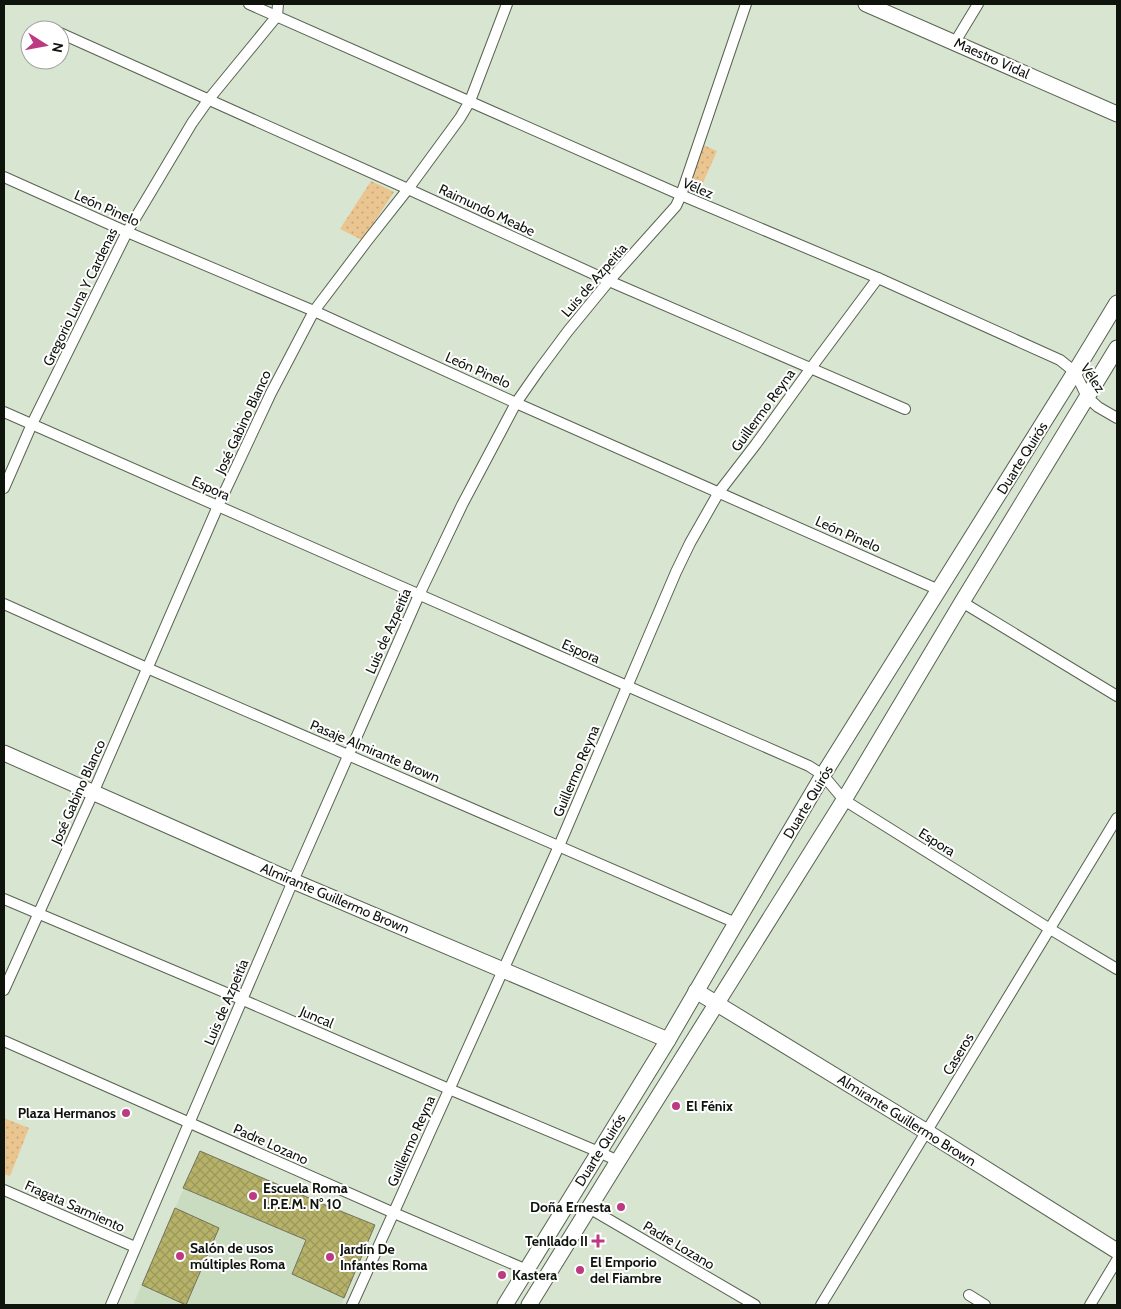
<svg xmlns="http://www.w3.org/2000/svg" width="1121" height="1309" font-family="Cabin,sans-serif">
<defs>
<pattern id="green-dots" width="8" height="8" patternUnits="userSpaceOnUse" patternTransform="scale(1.25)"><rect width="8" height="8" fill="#eac58f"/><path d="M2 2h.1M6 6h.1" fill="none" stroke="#c8a87a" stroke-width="1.8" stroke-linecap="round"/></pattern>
<pattern id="building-cross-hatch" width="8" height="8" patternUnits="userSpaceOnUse" patternTransform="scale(1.25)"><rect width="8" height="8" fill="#b6b269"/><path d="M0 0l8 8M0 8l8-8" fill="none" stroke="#9b985a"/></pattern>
</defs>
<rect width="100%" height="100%" fill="#d8e5d0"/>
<polygon fill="#cadcc0" points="200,1151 323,1204 375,1225 341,1305 133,1305"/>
<g fill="url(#green-dots)">
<polygon points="701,144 717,151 699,192 687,185"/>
<polygon points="371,181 394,192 362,240 340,229"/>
<polygon points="4,1118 29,1128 10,1176 4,1174"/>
</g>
<g fill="url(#building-cross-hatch)" stroke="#73735d">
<polygon points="200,1151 323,1204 375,1225 344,1298 292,1274 306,1240 183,1188"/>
<polygon points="175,1208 219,1228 186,1305 142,1285"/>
</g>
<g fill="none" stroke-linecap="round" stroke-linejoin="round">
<g stroke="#586351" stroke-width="12">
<g id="street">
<polyline points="249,4 681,195 878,278 1060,360 1075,372 1087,397 1098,407 1117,418"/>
<polyline points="49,28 54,30"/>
<polyline points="60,33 408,189 609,281 905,409"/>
<polyline points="955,42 978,4"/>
<polyline points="4,177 127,232 314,311 516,403 939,590"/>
<polyline points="4,412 809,766 823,775 844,800 1050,929 1117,969"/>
<polyline points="4,488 32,424 127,232 192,123 209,99 277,16 278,4"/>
<polyline points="962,602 1117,696"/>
<polyline points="4,604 147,668 736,923"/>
<polyline points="4,899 243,1000 449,1089 599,1152 618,1161"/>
<polyline points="4,990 93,793 218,506 271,393 314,311 367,241 408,189 460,118 470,101 507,4"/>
<polyline points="4,1041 394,1213 527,1270"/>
<polyline points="4,1190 135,1247"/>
<polyline points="589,1208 755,1305"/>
<polyline points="969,1295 985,1305"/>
<polyline points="111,1305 293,881 419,595 462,505 516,403 539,370 568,331 609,281 676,206 681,195 746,4"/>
<polyline points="352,1305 559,846 676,572 690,543 719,492 756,444 811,368 878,278"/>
<polyline points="821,1305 1117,818"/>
<polyline points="1090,1305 1117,1260"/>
</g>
</g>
<g stroke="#586351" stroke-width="17">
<g id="secondary">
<polyline points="866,4 1117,114"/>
<polyline points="4,753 293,881 668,1040"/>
<polyline points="696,991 927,1132 1117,1251"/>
<polyline points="505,1305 668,1040 736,923 823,775 1075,372 1117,303"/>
<polyline points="529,1305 618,1161 844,800 962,602 1117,348"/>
</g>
</g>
<use href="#street" stroke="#fff" stroke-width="10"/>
<use href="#secondary" stroke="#fff" stroke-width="15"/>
</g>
<g fill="#bc3a82" stroke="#fff" stroke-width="2">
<circle cx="676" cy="1106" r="5"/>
<circle cx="126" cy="1113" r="5"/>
<circle cx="253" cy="1196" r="5"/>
<circle cx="621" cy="1207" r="5"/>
<path d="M595.5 1233.5h5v5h5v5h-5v5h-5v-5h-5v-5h5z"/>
<circle cx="180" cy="1256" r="5"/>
<circle cx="330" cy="1257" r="5"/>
<circle cx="580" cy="1270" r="5"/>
<circle cx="502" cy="1275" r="5"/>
</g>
<g text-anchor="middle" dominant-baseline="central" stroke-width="4" stroke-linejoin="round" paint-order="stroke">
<g font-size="14" fill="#0e130c" stroke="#fff">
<text transform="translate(992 58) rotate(24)">Maestro Vidal</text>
<text transform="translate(698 188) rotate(23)">Vélez</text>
<text transform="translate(107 208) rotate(24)">León Pinelo</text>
<text transform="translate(487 210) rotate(25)">Raimundo Meabe</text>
<text transform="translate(594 280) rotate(-49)">Luis de Azpeitía</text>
<text transform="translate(80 297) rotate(-64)">Gregorio Luna Y Cardenas</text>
<text transform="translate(478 370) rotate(24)">León Pinelo</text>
<text transform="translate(1093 378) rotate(56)">Vélez</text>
<text transform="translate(763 410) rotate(-54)">Guillermo Reyna</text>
<text transform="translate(243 422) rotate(-65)">José Gabino Blanco</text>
<text transform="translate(1022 458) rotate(-58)">Duarte Quirós</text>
<text transform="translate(211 488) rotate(24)">Espora</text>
<text transform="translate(848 534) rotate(24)">León Pinelo</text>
<text transform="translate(388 631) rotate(-66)">Luis de Azpeitía</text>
<text transform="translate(581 651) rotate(24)">Espora</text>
<text transform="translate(375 751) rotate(23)">Pasaje Almirante Brown</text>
<text transform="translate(576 771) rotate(-67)">Guillermo Reyna</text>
<text transform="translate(78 792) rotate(-66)">José Gabino Blanco</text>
<text transform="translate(808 802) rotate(-59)">Duarte Quirós</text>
<text transform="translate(937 842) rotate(32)">Espora</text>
<text transform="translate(335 898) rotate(23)">Almirante Guillermo Brown</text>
<text transform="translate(226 1002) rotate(-67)">Luis de Azpeitía</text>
<text transform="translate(317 1017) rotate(23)">Juncal</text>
<text transform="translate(958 1054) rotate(-59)">Caseros</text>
<text transform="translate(907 1120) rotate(32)">Almirante Guillermo Brown</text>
<text transform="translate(411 1141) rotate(-66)">Guillermo Reyna</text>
<text transform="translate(271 1144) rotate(24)">Padre Lozano</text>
<text transform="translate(600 1150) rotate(-58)">Duarte Quirós</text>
<text transform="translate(75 1206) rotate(24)">Fragata Sarmiento</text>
<text transform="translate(679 1245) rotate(31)">Padre Lozano</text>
</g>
<g font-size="14" font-weight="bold" fill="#0e130c" stroke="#fff" text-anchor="start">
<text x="686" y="1106">El Fénix</text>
<text x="116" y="1113" text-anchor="end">Plaza Hermanos</text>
<text x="263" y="1188">Escuela Roma<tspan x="263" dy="16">I.P.E.M. N° 10</tspan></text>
<text x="611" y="1207" text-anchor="end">Doña Ernesta</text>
<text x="588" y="1241" text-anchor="end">Tenllado II</text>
<text x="190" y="1248">Salón de usos<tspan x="190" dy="16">múltiples Roma</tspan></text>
<text x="340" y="1249">Jardín De<tspan x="340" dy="16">Infantes Roma</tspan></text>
<text x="590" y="1262">El Emporio<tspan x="590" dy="16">del Fiambre</tspan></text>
<text x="512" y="1275">Kastera</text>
</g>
</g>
<rect width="1121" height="1309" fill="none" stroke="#0e130c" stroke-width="10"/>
<g transform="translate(45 45) rotate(101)"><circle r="24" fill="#ffffff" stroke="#9fa19e"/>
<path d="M0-4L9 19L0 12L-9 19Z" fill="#bc3a82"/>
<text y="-8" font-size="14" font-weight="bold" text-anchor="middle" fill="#0e130c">N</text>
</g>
</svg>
